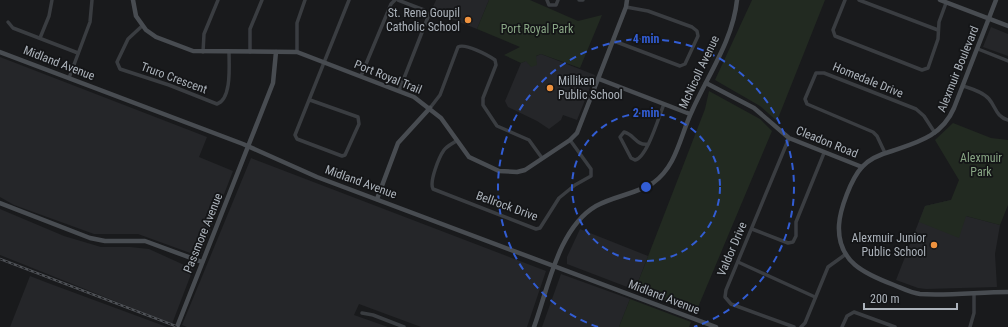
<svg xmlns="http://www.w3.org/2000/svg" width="1008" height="327" font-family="'Roboto Condensed',sans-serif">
<rect width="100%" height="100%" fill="#191a1c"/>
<g fill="#252629">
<polygon points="436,0 489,0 477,29 431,11"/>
<polygon points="991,27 1008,34 1008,56 983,47"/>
<polygon points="541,54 595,75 577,120 563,115 561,120 549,129 537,121 508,107 505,101 521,63"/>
<polygon points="0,57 207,137 199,157 233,171 201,254 193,254 138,234 94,234 14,205 0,197"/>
<polygon points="251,158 546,271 527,327 421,327 359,304 354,315 388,327 187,327 182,325"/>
<polygon points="951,200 966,216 1000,225 995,254 997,287 926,289 918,288 896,280 925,206"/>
<polygon points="0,209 64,236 101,247 130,247 149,249 193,269 172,324 0,255"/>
<polygon points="580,229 648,256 635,290 567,264 567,257"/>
<polygon points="561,274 630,299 619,327 542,327"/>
<polygon points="30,276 48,283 167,327 10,327"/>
</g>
<g fill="#222a21">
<polygon points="489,0 530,0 578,21 602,15 580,68 541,54 536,56 537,65 531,67 526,61 521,63 504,55 520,47 477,29"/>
<polygon points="752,0 825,0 777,121 760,106 715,80"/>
<polygon points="709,91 760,119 772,131 696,312 635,290 705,109"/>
<polygon points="953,123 991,138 1008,140 1008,205 1000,225 966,216 959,238 919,222 925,206 951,200 959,180 935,140"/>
<polygon points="630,299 691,322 689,327 619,327"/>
</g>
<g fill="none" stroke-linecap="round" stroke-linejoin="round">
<g stroke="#3a3d41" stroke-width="3.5">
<polyline points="398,0 424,10 427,13 428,17 399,91"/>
<polyline points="547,0 549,5 556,5 558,0"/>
<polyline points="579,0 583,0"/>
<polyline points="845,0 833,30 835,36 922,70 928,68 938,39 939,22 946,3"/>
<polyline points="859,0 938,30"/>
<polyline points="8,22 13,28 78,53"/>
<path d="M142 26 128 39 117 62 120 69 169 85 217 104C232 99 229 65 229 52"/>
<polyline points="40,38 49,16 52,0"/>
<polyline points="614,41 680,66 685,64 698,36 697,31 692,27 648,11 626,7"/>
<polyline points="978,49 1008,61"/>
<polyline points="203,52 204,34 218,0"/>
<polyline points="250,52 250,29 262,0"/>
<polyline points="297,52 297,23 305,0"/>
<polyline points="361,76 391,4 395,0"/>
<polyline points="69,78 90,22 92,0"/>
<path d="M963 86C972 89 983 92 989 99 996 107 996 117 1008 120"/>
<polyline points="310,100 358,117 359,124 345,155 342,156 297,139 295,135 349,0"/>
<path d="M430 108 440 95 458 47C465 43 488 55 495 60L496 65 483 98V105L497 126 529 140 542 158"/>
<polyline points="789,138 726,290 725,297 731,304 794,327"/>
<path d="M456 141C452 144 447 146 444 150 439 157 429 182 433 189L536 229 540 228 559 198 575 185 591 176V169L570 140"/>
<path d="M648 144C636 146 634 134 624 132L620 137 631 158 635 160C647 158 659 116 664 104"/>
<polyline points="885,153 877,136 873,132 807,104 805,99 816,73 824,73 916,109 924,116 935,133"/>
<polyline points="752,229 788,243 793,242 796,236 796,222 824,153"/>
<polyline points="738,262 815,297"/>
<polyline points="362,313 373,315 404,327"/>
<polyline points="801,327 805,323 828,267 846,254"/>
<polyline points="842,327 847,316 854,312 895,327"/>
<polyline points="970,327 974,313 974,293"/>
</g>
<g stroke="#484c51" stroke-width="4.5">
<polyline points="133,0 136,16 146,30 156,37 193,51 297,52 414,97 441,118 469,157 499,171 517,172 525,170 570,140 577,133 626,7 627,0"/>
<polyline points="940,0 1008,26"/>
<path d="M996 0 954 108C942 136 918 142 892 151 881 154 870 158 862 167 851 179 840 209 839 225 837 262 865 274 894 285 902 288 911 293 920 294 946 296 981 292 1008 292"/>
<polyline points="0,52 243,144 317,177 716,327"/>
<polyline points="599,79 690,114"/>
<polyline points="706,83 754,108 789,138 862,167"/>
<polyline points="377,199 398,143 430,108"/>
<polyline points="0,203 90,238 105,241 145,241 202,262"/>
<polyline points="177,327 273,83 276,52"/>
<path d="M534 327C548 289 558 228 596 206 614 196 636 194 653 183 677 166 680 136 692 111 708 75 733 40 737 0"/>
</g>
<g stroke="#4e5156" stroke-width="2.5">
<polyline id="rail" points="0,259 178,327"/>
</g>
<use href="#rail" stroke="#141517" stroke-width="1" stroke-dasharray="3" stroke-linecap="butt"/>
</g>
<g fill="none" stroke="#325dd4" stroke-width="2" stroke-dasharray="7 5">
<circle cx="646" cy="187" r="74"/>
<path d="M598 327A148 148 0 1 1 694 327"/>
</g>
<g fill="#ef923e" stroke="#141517" stroke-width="1.5">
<circle cx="468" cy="20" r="4"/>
<circle cx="550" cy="88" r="4"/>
<circle cx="934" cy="245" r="4"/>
</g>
<g text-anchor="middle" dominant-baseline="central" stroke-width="3.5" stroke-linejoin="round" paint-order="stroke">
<g font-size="12" fill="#acb3bb" stroke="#141517" text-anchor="end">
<text x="460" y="13">St. Rene Goupil<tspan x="460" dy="14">Catholic School</tspan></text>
<text x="558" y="81" text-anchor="start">Milliken<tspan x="558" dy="14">Public School</tspan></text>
<text x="926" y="238">Alexmuir Junior<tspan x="926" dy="14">Public School</tspan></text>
</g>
<g font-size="12" fill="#88a584" stroke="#141517">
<text x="537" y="29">Port Royal Park</text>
<text x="981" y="158">Alexmuir<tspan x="981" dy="14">Park</tspan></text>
</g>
<g font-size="12" fill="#acb3bb" stroke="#141517">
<text transform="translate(59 63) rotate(21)">Midland Avenue</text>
<text transform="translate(958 69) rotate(-68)">Alexmuir Boulevard</text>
<text transform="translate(699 72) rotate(-65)">McNicoll Avenue</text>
<text transform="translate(388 77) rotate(22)">Port Royal Trail</text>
<text transform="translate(174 78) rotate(20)">Truro Crescent</text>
<text transform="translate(868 80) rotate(22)">Homedale Drive</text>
<text transform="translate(827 142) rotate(22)">Cleadon Road</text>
<text transform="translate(361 182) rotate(20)">Midland Avenue</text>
<text transform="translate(507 206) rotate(20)">Bellrock Drive</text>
<text transform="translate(203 233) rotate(-68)">Passmore Avenue</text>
<text transform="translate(732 249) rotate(-67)">Valdor Drive</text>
<text transform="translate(664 297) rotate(21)">Midland Avenue</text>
</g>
</g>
<circle cx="646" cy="187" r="6" fill="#325dd4" stroke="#141517" stroke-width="2"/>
<g font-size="12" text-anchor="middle" font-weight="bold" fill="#325dd4" stroke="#141517" stroke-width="3.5" stroke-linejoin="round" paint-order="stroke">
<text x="646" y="43">4 min</text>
<text x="646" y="117">2 min</text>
</g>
<path d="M864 303v6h93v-6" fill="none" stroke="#acb3bb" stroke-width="2"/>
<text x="870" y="303" font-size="12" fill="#acb3bb" stroke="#141517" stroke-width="3" paint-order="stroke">200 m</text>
</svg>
